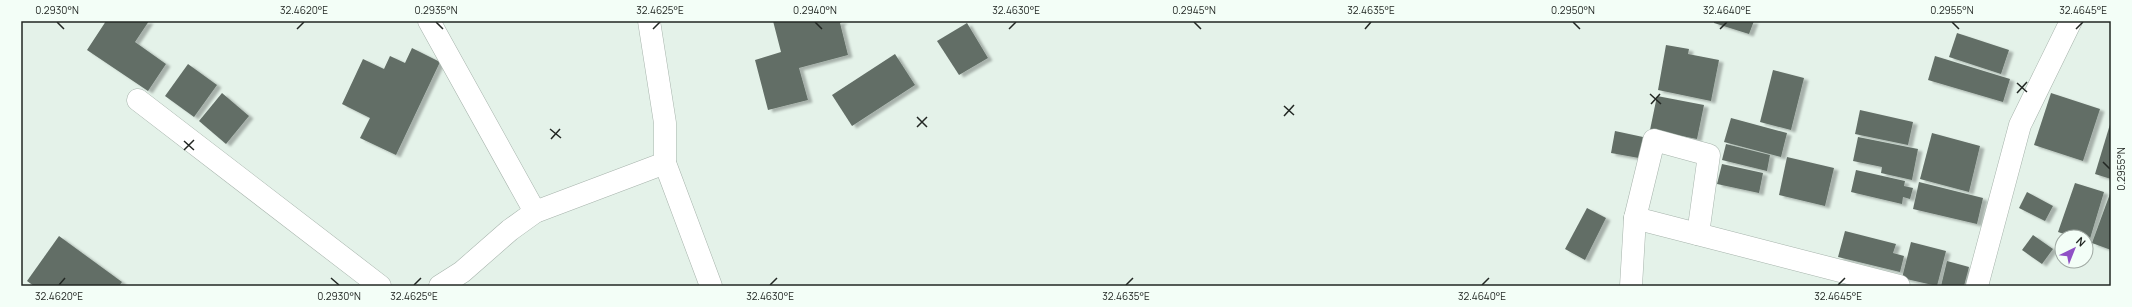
<svg xmlns="http://www.w3.org/2000/svg" width="2132" height="307" font-family="Manrope,sans-serif">
<defs>
<filter id="shadow"><feDropShadow dx="4.5" dy="2.5" stdDeviation="1" flood-color="#0004"/></filter>
</defs>
<rect width="100%" height="100%" fill="#e4f2e9"/>
<g fill="#626e66" filter="url(#shadow)">
<polygon points="106,21 149,21 135,42 166,64 148,91 87,50"/>
<polygon points="773,21 844,21 840,23 848,55 799,68 808,100 768,110 755,60 781,52"/>
<polygon points="1714,21 1754,21 1749,34 1714,23"/>
<polygon points="967,23 988,58 959,75 937,41"/>
<polygon points="1957,33 2009,50 2001,74 1949,57"/>
<polygon points="1666,45 1689,49 1688,54 1719,60 1711,101 1658,90"/>
<polygon points="412,48 440,62 396,155 360,138 370,118 342,104 363,59 384,69 390,56 405,63"/>
<polygon points="895,54 915,85 852,126 832,95"/>
<polygon points="1935,56 2010,79 2003,102 1928,80"/>
<polygon points="188,64 217,85 194,117 165,96"/>
<polygon points="1773,70 1804,78 1791,130 1760,122"/>
<polygon points="222,93 249,116 226,144 199,121"/>
<polygon points="2051,93 2100,109 2083,161 2034,145"/>
<polygon points="1657,96 1704,105 1697,139 1650,130"/>
<polygon points="1860,110 1913,122 1908,145 1855,134"/>
<polygon points="1731,118 1787,133 1781,157 1724,142"/>
<polygon points="2111,121 2111,179 2095,174"/>
<polygon points="1615,131 1643,137 1639,158 1611,153"/>
<polygon points="1932,133 1980,146 1969,192 1920,179"/>
<polygon points="1858,137 1918,149 1912,180 1881,173 1882,167 1853,161"/>
<polygon points="1726,144 1770,155 1767,171 1722,160"/>
<polygon points="1787,157 1834,168 1825,206 1779,195"/>
<polygon points="1722,164 1763,173 1759,193 1717,184"/>
<polygon points="1856,170 1905,181 1904,186 1913,188 1910,199 1903,197 1902,204 1851,192"/>
<polygon points="1919,182 1983,198 1977,224 1913,209"/>
<polygon points="2075,183 2104,192 2089,242 2086,241 2086,237 2073,237 2058,232"/>
<polygon points="2111,191 2111,250 2092,243"/>
<polygon points="2027,192 2053,206 2045,221 2019,208"/>
<polygon points="1587,208 1606,218 1585,260 1565,249"/>
<polygon points="1845,231 1896,244 1893,253 1904,256 1900,272 1838,257"/>
<polygon points="2033,235 2053,249 2042,264 2022,250"/>
<polygon points="59,236 122,282 119,286 34,286 27,281"/>
<polygon points="1911,242 1946,251 1937,286 1902,278"/>
<polygon points="1947,261 1969,267 1964,286 1941,286"/>
</g>
<g fill="none" stroke-linecap="round" stroke-linejoin="round">
<g stroke="#a6b3ab" stroke-width="23">
<g id="street">
<polyline points="429,21 535,212"/>
<polyline points="138,100 380,286"/>
<polyline points="1635,218 1899,286"/>
<polyline points="440,286 462,272 510,230 535,212 665,163"/>
<polyline points="1631,286 1635,218 1654,140 1709,155 1698,234"/>
<polyline points="1977,286 2020,125 2071,21"/>
</g>
</g>
<g stroke="#a6b3ab" stroke-width="23">
<polyline id="secondary" points="649,21 665,123 665,163 711,286"/>
</g>
<use href="#street" stroke="#fff" stroke-width="22"/>
<use href="#secondary" stroke="#fff" stroke-width="22"/>
</g>
<path fill="none" stroke="#222723" stroke-width="1.5" d="M57 22 64 29M436 22 443 29M815 22 822 29M1194 22 1201 29M1573 22 1580 29M1952 22 1959 29M297 29 304 22M653 29 660 22M1009 29 1016 22M1365 29 1371 22M1720 29 1727 22M2076 29 2083 22M2017 83 2027 92M2017 93 2027 82M1650 94 1661 104M1651 104 1660 94M1284 106 1294 115M1284 116 1294 105M917 117 927 127M917 127 927 117M550 129 561 138M551 139 560 129M184 141 194 150M184 150 194 140M2103 162 2110 169M331 278 339 285M59 285 65 278M414 285 421 278M770 285 777 278M1126 285 1133 278M1482 285 1489 278M1838 285 1845 278"/>
<rect width="2132" height="307" fill="none" stroke="#f3fef7" stroke-width="44"/>
<g transform="translate(2074 249) rotate(43)"><circle r="19" fill="#f3fef7" stroke="#9fa8a2"/>
<path d="M0-3L7 15L0 10L-7 15Z" fill="#8f50c5"/>
<text y="-6" font-size="11" font-weight="bold" text-anchor="middle" fill="#222723">N</text>
</g>
<rect x="22" y="22" width="2088" height="263" fill="none" stroke="#222723" stroke-width="1.5"/>
<g font-size="10" text-anchor="middle" fill="#222723">
<text x="57" y="14">0.2930°N</text>
<text x="304" y="14">32.4620°E</text>
<text x="436" y="14">0.2935°N</text>
<text x="660" y="14">32.4625°E</text>
<text x="815" y="14">0.2940°N</text>
<text x="1016" y="14">32.4630°E</text>
<text x="1194" y="14">0.2945°N</text>
<text x="1371" y="14">32.4635°E</text>
<text x="1573" y="14">0.2950°N</text>
<text x="1727" y="14">32.4640°E</text>
<text x="1952" y="14">0.2955°N</text>
<text x="2083" y="14">32.4645°E</text>
<text transform="translate(2121 169) rotate(-90)" y="4">0.2955°N</text>
<text x="59" y="300">32.4620°E</text>
<text x="339" y="300">0.2930°N</text>
<text x="414" y="300">32.4625°E</text>
<text x="770" y="300">32.4630°E</text>
<text x="1126" y="300">32.4635°E</text>
<text x="1482" y="300">32.4640°E</text>
<text x="1838" y="300">32.4645°E</text>
</g>
</svg>
